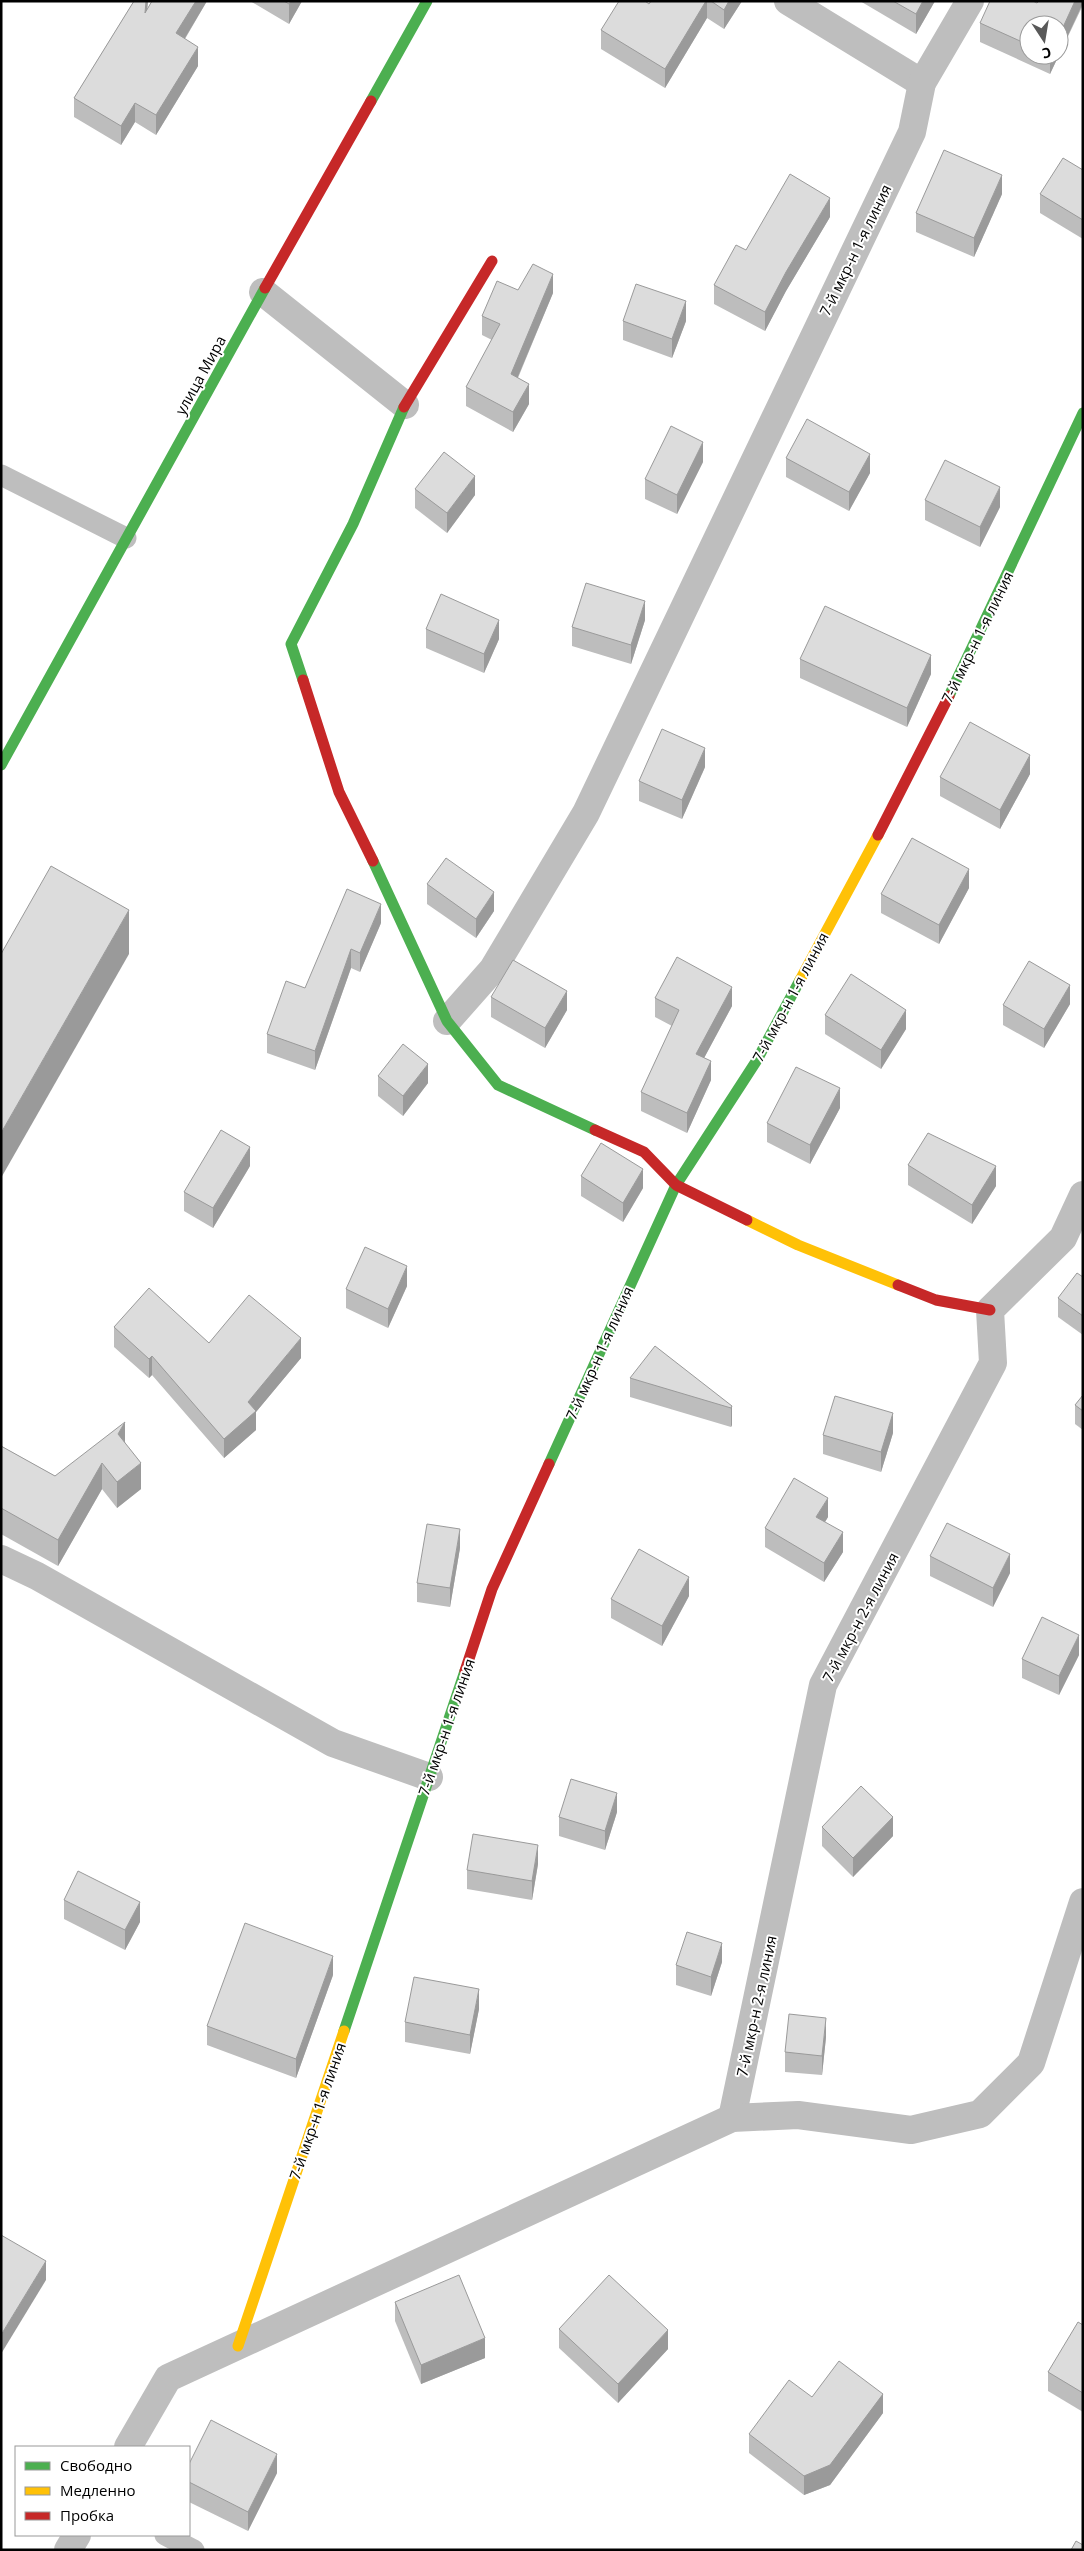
<svg xmlns="http://www.w3.org/2000/svg" width="1084" height="2551" font-family="'Open Sans',sans-serif">
<rect width="100%" height="100%" fill="#fff"/>
<g fill="none" stroke-linecap="round" stroke-linejoin="round">
<g stroke="#bebebe" stroke-width="21">
<polyline points="1,475 126,538"/>
<polyline points="165,2535 194,2550"/>
</g>
<g stroke="#bebebe" stroke-width="28">
<polyline points="788,1 922,83"/>
<polyline points="263,292 405,405"/>
<polyline points="447,1021 493,969 586,813 912,132 922,83 970,1"/>
<polyline points="1,1559 37,1576 333,1743 429,1777"/>
<polyline points="732,2118 823,1685 993,1363 990,1310 1063,1238 1083,1195"/>
<polyline points="128,2447 168,2378 732,2118 798,2115 911,2130 980,2114 1031,2063 1083,1902"/>
<polyline points="68,2550 77,2535"/>
</g>
<g stroke="#4caf50" stroke-width="11">
<polyline points="371,101 427,1"/>
<polyline points="303,680 291,644 353,524 404,407"/>
<polyline points="949,696 1083,413"/>
<polyline points="1,765 265,288"/>
<polyline points="373,861 447,1021 498,1085 595,1130"/>
<polyline points="549,1464 676,1185 757,1060 800,980"/>
<polyline points="344,2031 465,1671"/>
</g>
<g stroke="#ffc107" stroke-width="11">
<polyline points="800,980 878,835"/>
<polyline points="747,1220 798,1245 898,1285"/>
<polyline points="238,2346 344,2031"/>
</g>
<g stroke="#c62828" stroke-width="11">
<polyline points="265,288 371,101"/>
<polyline points="404,407 492,261"/>
<polyline points="303,680 339,792 373,861"/>
<polyline points="878,835 949,696"/>
<polyline points="595,1130 644,1152 676,1185 747,1220"/>
<polyline points="898,1285 936,1300 990,1310"/>
<polyline points="465,1671 492,1589 549,1464"/>
</g>
</g>
<g fill="#bdbdbd" fill-rule="evenodd">
<polygon points="134,1 148,1 147,10 152,1 207,1 185,39 198,66 156,135 135,122 121,145 74,117 74,98"/>
<polygon points="250,1 302,1 289,24"/>
<polygon points="651,1 742,1 724,29 707,18 665,88 601,49 601,30 649,4"/>
<polygon points="860,1 935,1 916,34"/>
<path d="M1039 1H1083V5L1050 74 980 42V23L1037 3ZM1029 25 1059 55H1029Z"/>
<polygon points="1083,170 1083,239 1040,213 1040,194"/>
<polygon points="1002,194 974,257 916,232 916,213"/>
<polygon points="830,217 786,291 765,331 714,304 714,285 746,250"/>
<polygon points="518,290 553,293 518,378 529,404 513,432 466,406 466,387 492,340 482,335 482,316"/>
<polygon points="623,321 686,321 672,358 623,340"/>
<polygon points="786,458 870,473 849,511 786,477"/>
<polygon points="703,462 677,514 645,499 645,479"/>
<polygon points="415,489 475,495 447,533 415,508"/>
<polygon points="925,500 1000,507 980,547 925,520"/>
<polygon points="645,620 631,664 572,646 572,627"/>
<polygon points="426,629 499,639 484,673 426,648"/>
<polygon points="800,659 931,674 907,727 800,678"/>
<polygon points="705,767 682,819 639,801 639,781"/>
<polygon points="1030,774 1000,829 940,796 940,777"/>
<polygon points="427,884 494,911 476,938 427,904"/>
<polygon points="969,888 939,944 881,913 881,894"/>
<polygon points="381,923 360,972 351,968 315,1070 267,1053 267,1034 305,988"/>
<polygon points="491,997 567,1010 545,1048 491,1017"/>
<polygon points="655,998 732,1006 704,1058 711,1080 687,1133 641,1111 641,1092 672,1026 655,1017"/>
<polygon points="1070,1004 1044,1048 1003,1025 1003,1005"/>
<polygon points="825,1015 906,1029 881,1069 825,1034"/>
<polygon points="378,1076 428,1083 403,1116 378,1096"/>
<polygon points="840,1108 810,1164 767,1142 767,1123"/>
<polygon points="908,1165 996,1186 972,1224 908,1185"/>
<polygon points="250,1166 213,1228 184,1211 184,1192"/>
<polygon points="581,1176 643,1188 623,1222 581,1196"/>
<polygon points="1083,1277 1083,1335 1058,1317 1058,1298"/>
<polygon points="407,1286 388,1328 346,1308 346,1289"/>
<polygon points="114,1327 209,1343 301,1358 256,1412 256,1430 224,1458 152,1375 149,1378 114,1347"/>
<polygon points="630,1378 732,1406 732,1425 731,1427 630,1397"/>
<polygon points="1083,1395 1083,1430 1075,1424 1075,1405"/>
<polygon points="893,1433 881,1472 823,1454 823,1435"/>
<polygon points="125,1442 141,1489 117,1508 102,1489 58,1566 1,1534 1,1446 55,1476"/>
<polygon points="828,1517 825,1522 843,1552 824,1582 765,1547 765,1528"/>
<polygon points="460,1548 450,1607 417,1602 417,1583"/>
<polygon points="930,1556 1010,1573 993,1607 930,1576"/>
<polygon points="689,1596 662,1646 611,1618 611,1599"/>
<polygon points="1079,1655 1059,1695 1022,1678 1022,1659"/>
<polygon points="617,1812 605,1850 559,1836 559,1817"/>
<polygon points="822,1827 893,1836 853,1877 822,1846"/>
<polygon points="538,1864 532,1900 467,1889 467,1870"/>
<polygon points="64,1900 140,1922 125,1950 64,1919"/>
<polygon points="722,1962 711,1996 676,1985 676,1965"/>
<polygon points="333,1975 296,2078 207,2045 207,2026"/>
<polygon points="479,2009 470,2054 405,2042 405,2022"/>
<polygon points="826,2037 822,2075 785,2072 785,2052"/>
<polygon points="395,2302 485,2358 421,2384 395,2321"/>
<polygon points="1083,2325 1083,2412 1048,2391 1048,2372"/>
<polygon points="559,2329 668,2349 618,2403 559,2348"/>
<polygon points="812,2397 883,2413 830,2485 804,2495 749,2453 749,2434"/>
<polygon points="189,2464 277,2473 248,2531 189,2502"/>
</g>
<g fill="#9a9a9a">
<polygon points="146,1 148,1 145,32 145,13"/>
<polygon points="196,1 207,1 176,53 176,33"/>
<polygon points="291,1 302,1 289,24 289,4"/>
<polygon points="706,1 707,1 707,18 665,88 665,69"/>
<polygon points="729,1 742,1 724,29 724,10"/>
<polygon points="923,1 935,1 916,34 916,14"/>
<polygon points="1075,1 1082,1 1082,5 1050,74 1050,55 1059,55 1059,36"/>
<polygon points="198,47 198,66 156,135 156,115"/>
<polygon points="135,103 135,122 121,145 121,126"/>
<polygon points="1002,175 1002,194 974,257 974,238"/>
<polygon points="830,198 830,217 786,291 765,331 765,312 786,272"/>
<polygon points="553,274 553,293 511,393 511,374"/>
<polygon points="686,301 686,321 672,358 672,339"/>
<polygon points="529,384 529,404 513,432 513,412"/>
<polygon points="703,442 703,462 677,514 677,495"/>
<polygon points="870,454 870,473 849,511 849,492"/>
<polygon points="475,476 475,495 447,533 447,513"/>
<polygon points="1000,487 1000,507 980,547 980,527"/>
<polygon points="645,601 645,620 631,664 631,645"/>
<polygon points="499,620 499,639 484,673 484,654"/>
<polygon points="931,655 931,674 907,727 907,708"/>
<polygon points="705,748 705,767 682,819 682,800"/>
<polygon points="1030,755 1030,774 1000,829 1000,810"/>
<polygon points="969,869 969,888 939,944 939,925"/>
<polygon points="494,892 494,911 476,938 476,919"/>
<polygon points="381,904 381,923 360,972 360,953"/>
<polygon points="129,910 129,954 1,1178 1,1133"/>
<polygon points="351,949 351,968 315,1070 315,1051"/>
<polygon points="1070,985 1070,1004 1044,1048 1044,1029"/>
<polygon points="732,987 732,1006 696,1073 696,1054"/>
<polygon points="567,991 567,1010 545,1048 545,1028"/>
<polygon points="906,1010 906,1029 881,1069 881,1050"/>
<polygon points="711,1061 711,1080 687,1133 687,1113"/>
<polygon points="428,1064 428,1083 403,1116 403,1096"/>
<polygon points="840,1088 840,1108 810,1164 810,1145"/>
<polygon points="250,1147 250,1166 213,1228 213,1208"/>
<polygon points="996,1166 996,1186 972,1224 972,1205"/>
<polygon points="643,1169 643,1188 623,1222 623,1203"/>
<polygon points="407,1266 407,1286 388,1328 388,1309"/>
<polygon points="301,1338 301,1358 256,1412 256,1430 224,1458 224,1439 248,1402"/>
<polygon points="152,1356 152,1375 149,1378 149,1359"/>
<polygon points="732,1406 732,1425 731,1427 731,1408"/>
<polygon points="893,1413 893,1433 881,1472 881,1452"/>
<polygon points="125,1422 125,1448 118,1434"/>
<polygon points="102,1463 102,1489 58,1566 58,1540"/>
<polygon points="141,1463 141,1489 117,1508 117,1482"/>
<polygon points="828,1498 828,1517 816,1536 816,1517"/>
<polygon points="460,1529 460,1548 450,1607 450,1588"/>
<polygon points="843,1532 843,1552 824,1582 824,1563"/>
<polygon points="1010,1554 1010,1573 993,1607 993,1588"/>
<polygon points="689,1577 689,1596 662,1646 662,1626"/>
<polygon points="1079,1635 1079,1655 1059,1695 1059,1676"/>
<polygon points="617,1793 617,1812 605,1850 605,1831"/>
<polygon points="893,1817 893,1836 853,1877 853,1858"/>
<polygon points="538,1845 538,1864 532,1900 532,1881"/>
<polygon points="140,1902 140,1922 125,1950 125,1930"/>
<polygon points="722,1943 722,1962 711,1996 711,1977"/>
<polygon points="333,1956 333,1975 296,2078 296,2059"/>
<polygon points="479,1989 479,2009 470,2054 470,2035"/>
<polygon points="826,2018 826,2037 822,2075 822,2056"/>
<polygon points="46,2261 46,2280 1,2354 1,2335"/>
<polygon points="668,2330 668,2349 618,2403 618,2384"/>
<polygon points="485,2338 485,2358 421,2384 421,2365"/>
<polygon points="883,2394 883,2413 830,2485 804,2495 804,2476"/>
<polygon points="277,2454 277,2473 248,2531 248,2512"/>
</g>
<g fill="#dcdcdc" stroke="#9a9a9a">
<polygon points="134,1 146,1 145,13 152,1 196,1 176,33 198,47 156,115 135,103 121,126 74,98"/>
<polygon points="284,1 291,1 289,4"/>
<polygon points="619,1 645,1 649,4 651,1 706,1 665,69 601,30"/>
<polygon points="711,1 729,1 724,10"/>
<polygon points="893,1 923,1 916,14"/>
<polygon points="990,1 1033,1 1037,3 1039,1 1075,1 1059,36 1059,25 1029,25 1029,45 980,23"/>
<polygon points="944,150 1002,175 974,238 916,213"/>
<polygon points="1063,158 1083,170 1083,220 1040,194"/>
<polygon points="790,174 830,198 786,272 765,312 714,285 736,245 746,250"/>
<polygon points="533,264 553,274 511,374 529,384 513,412 466,387 500,324 482,316 497,281 518,290"/>
<polygon points="636,284 686,301 672,339 623,321"/>
<polygon points="807,419 870,454 849,492 786,458"/>
<polygon points="671,426 703,442 677,495 645,479"/>
<polygon points="444,452 475,476 447,513 415,489"/>
<polygon points="945,460 1000,487 980,527 925,500"/>
<polygon points="586,583 645,601 631,645 572,627"/>
<polygon points="441,594 499,620 484,654 426,629"/>
<polygon points="825,606 931,655 907,708 800,659"/>
<polygon points="970,722 1030,755 1000,810 940,777"/>
<polygon points="662,729 705,748 682,800 639,781"/>
<polygon points="912,838 969,869 939,925 881,894"/>
<polygon points="446,858 494,892 476,919 427,884"/>
<polygon points="51,866 129,910 1,1133 1,954"/>
<polygon points="347,889 381,904 360,953 351,949 315,1051 267,1034 286,981 305,988"/>
<polygon points="677,957 732,987 696,1054 711,1061 687,1113 641,1092 679,1010 655,998"/>
<polygon points="513,960 567,991 545,1028 491,997"/>
<polygon points="1029,961 1070,985 1044,1029 1003,1005"/>
<polygon points="851,974 906,1010 881,1050 825,1015"/>
<polygon points="403,1044 428,1064 403,1096 378,1076"/>
<polygon points="796,1067 840,1088 810,1145 767,1123"/>
<polygon points="221,1130 250,1147 213,1208 184,1192"/>
<polygon points="928,1133 996,1166 972,1205 908,1165"/>
<polygon points="601,1143 643,1169 623,1203 581,1176"/>
<polygon points="365,1247 407,1266 388,1309 346,1289"/>
<polygon points="1077,1273 1083,1277 1083,1316 1058,1298"/>
<polygon points="149,1288 209,1343 249,1295 301,1338 248,1402 256,1411 224,1439 152,1356 149,1359 114,1327"/>
<polygon points="655,1346 732,1406 731,1408 630,1378"/>
<polygon points="1083,1395 1083,1411 1075,1405"/>
<polygon points="835,1396 893,1413 881,1452 823,1435"/>
<polygon points="125,1422 118,1434 141,1463 117,1482 102,1463 58,1540 1,1508 1,1446 55,1476"/>
<polygon points="794,1478 828,1498 816,1517 843,1532 824,1563 765,1528"/>
<polygon points="947,1523 1010,1554 993,1588 930,1556"/>
<polygon points="427,1524 460,1529 450,1588 417,1583"/>
<polygon points="639,1549 689,1577 662,1626 611,1599"/>
<polygon points="1042,1617 1079,1635 1059,1676 1022,1659"/>
<polygon points="571,1779 617,1793 605,1831 559,1817"/>
<polygon points="861,1786 893,1817 853,1858 822,1827"/>
<polygon points="473,1834 538,1845 532,1881 467,1870"/>
<polygon points="78,1871 140,1902 125,1930 64,1900"/>
<polygon points="245,1923 333,1956 296,2059 207,2026"/>
<polygon points="687,1932 722,1943 711,1977 676,1965"/>
<polygon points="414,1977 479,1989 470,2035 405,2022"/>
<polygon points="789,2014 826,2018 822,2056 785,2052"/>
<polygon points="1,2235 46,2261 1,2335"/>
<polygon points="459,2275 485,2338 421,2365 395,2302"/>
<polygon points="609,2275 668,2330 618,2384 559,2329"/>
<polygon points="1078,2322 1083,2325 1083,2393 1048,2372"/>
<polygon points="839,2361 883,2394 830,2465 804,2476 749,2434 789,2380 812,2397"/>
<polygon points="211,2420 277,2454 248,2512 189,2482 189,2464"/>
<polygon points="1076,2541 1083,2545 1083,2550 1071,2550"/>
</g>
<g text-anchor="middle" dominant-baseline="central" stroke-width="4" stroke-linejoin="round" paint-order="stroke">
<g font-size="15" fill="#000" stroke="#fff">
<text transform="translate(855 250) rotate(-64)">7-й мкр-н 1-я линия</text>
<text transform="translate(200 375) rotate(-61)">улица Мира</text>
<text transform="translate(977 637) rotate(-64)">7-й мкр-н 1-я линия</text>
<text transform="translate(790 997) rotate(-62)">7-й мкр-н 1-я линия</text>
<text transform="translate(599 1353) rotate(-66)">7-й мкр-н 1-я линия</text>
<text transform="translate(860 1617) rotate(-62)">7-й мкр-н 2-я линия</text>
<text transform="translate(446 1727) rotate(-71)">7-й мкр-н 1-я линия</text>
<text transform="translate(756 2006) rotate(-78)">7-й мкр-н 2-я линия</text>
<text transform="translate(317 2111) rotate(-71)">7-й мкр-н 1-я линия</text>
</g>
</g>
<rect width="1084" height="2551" fill="none" stroke="#000000" stroke-width="5"/>
<rect x="15" y="2446" width="175" height="90" fill="#ffffff" stroke="#999999"/>
<rect x="25" y="2462" width="25" height="8" fill="#4caf50" stroke="#999999"/>
<text x="60" y="2471" font-size="15" fill="#000000">Свободно</text>
<rect x="25" y="2487" width="25" height="8" fill="#ffc107" stroke="#999999"/>
<text x="60" y="2496" font-size="15" fill="#000000">Медленно</text>
<rect x="25" y="2512" width="25" height="8" fill="#c62828" stroke="#999999"/>
<text x="60" y="2521" font-size="15" fill="#000000">Пробка</text>
<g transform="translate(1044 40) rotate(168)"><circle r="24" fill="#ffffff" stroke="#999999"/>
<path d="M0-4L9 19L0 12L-9 19Z" fill="#595959"/>
<text y="-8" font-size="14" font-weight="bold" text-anchor="middle" fill="#000000">С</text>
</g>
</svg>
